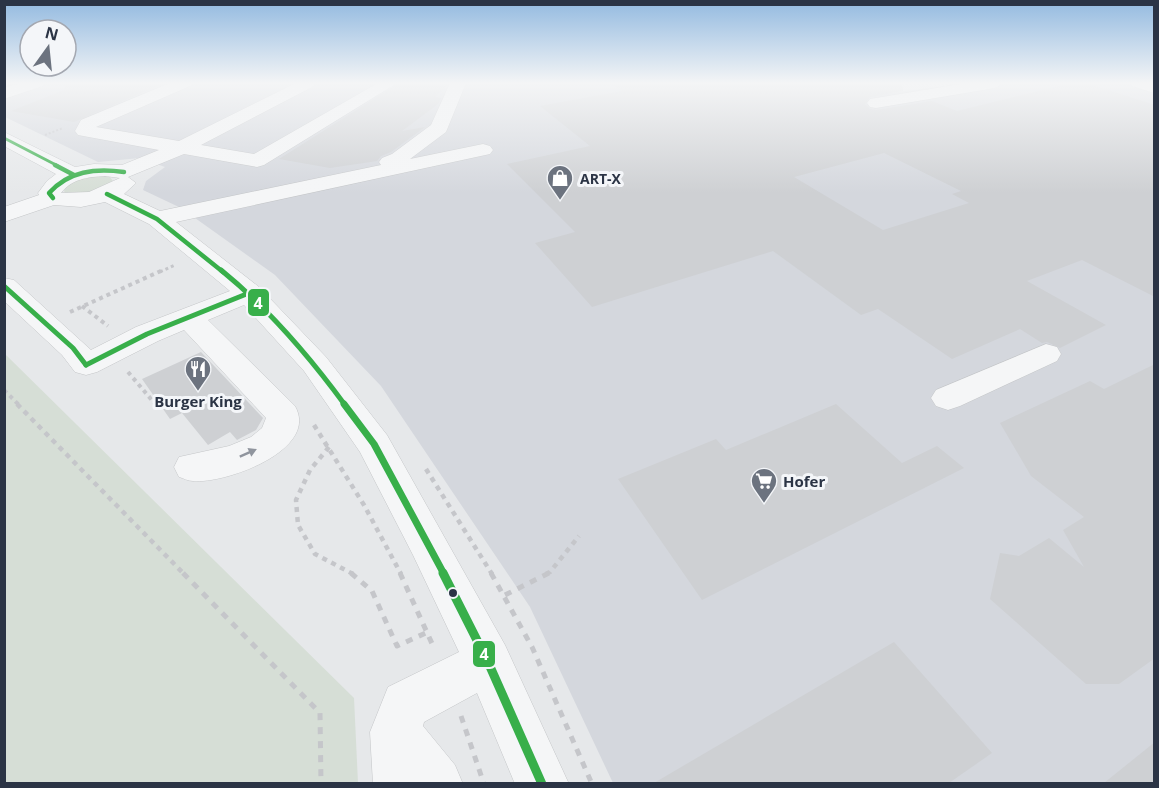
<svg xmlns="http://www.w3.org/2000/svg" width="1159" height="788" font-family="'Open Sans',sans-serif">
<rect width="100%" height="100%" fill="#e6e8ea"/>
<polygon fill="#d4d7dd" points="4,83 833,83 866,96 968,83 1154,84 1154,783 613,783 530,607 381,386 275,275 181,208 143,190 146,181 165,167 140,158 98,162 5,117"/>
<g fill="#d6ded6">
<path d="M103 175 109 176 113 181 93 193 66 194 64 191C69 177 91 177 103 175Z"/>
<polygon points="4,353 354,698 358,783 5,783"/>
</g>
<g fill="#ced0d3" fill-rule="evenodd">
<polygon points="65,83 165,83 74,122 11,111 64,90"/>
<polygon points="399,83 446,86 435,97 441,98 438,104 402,131 425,127 391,152 381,156 377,161 330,168 279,159"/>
<path d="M610 83H902L903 91 870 97 865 104 870 109 876 110 932 101 957 111 1071 83H1086L1155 105V297L1082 260 1027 281 1106 325 1060 348 1047 342 1042 343 1020 329 952 359 878 309 861 315 773 251 592 307 535 243 575 232 507 164 590 146 540 106 622 91ZM884 153 961 191 952 194 969 203 883 230 794 177Z"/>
<polygon points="201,352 263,418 256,430 237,440 230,432 208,445 182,413 170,419 142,379"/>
<polygon points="1155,364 1155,658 1119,684 1086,684 990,599 1000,553 1019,556 1049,538 1084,567 1063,530 1084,517 1031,476 1000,423 1090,381 1104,389"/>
<polygon points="836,404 902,463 937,446 964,468 702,600 618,479 716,439 726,450"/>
<polygon points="894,642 992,753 949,783 654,783"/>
<polygon points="1155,742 1155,783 1104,783"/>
</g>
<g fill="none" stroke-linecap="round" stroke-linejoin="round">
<g stroke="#c4c6c8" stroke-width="1">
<g id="minor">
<polygon points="21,83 45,83 43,86 4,99 4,88"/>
<path d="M170 83H192L190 86 96 127 179 141 296 83H316L314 86 201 145 254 154 378 83H397L264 165 257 167 184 154 128 177 136 183 124 194 160 211 381 165 379 162 382 158 392 154 431 125 450 83H466L446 132 410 159 483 144 490 146 493 150 490 154 176 222 259 287 326 357 387 435 505 645 569 784H515L477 693 424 722 423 726 455 765 463 784H373L370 732 388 687 459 652 413 555 360 452 304 371 244 305 208 320 295 406C320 450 225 484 193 481 188 481 183 478 179 477L174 467 179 457 229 446 251 437 262 428 266 418 184 330 158 341 97 372 86 375 75 372 62 355 4 301V278L14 280 91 350 136 327 230 291 149 224 105 202 81 207 54 205 4 222V207L39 195 38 193 47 181 56 174 4 146V132L75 167 94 164 122 165 159 150 78 135 75 131 81 120ZM105 176 120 178 89 192 61 193C72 179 87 177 105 176Z"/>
<polygon points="967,83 1003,83 995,88 876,108 870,107 867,103 870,99 876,98"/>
<polygon points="1130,83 1154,83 1154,93 1132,86"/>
<polygon points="1046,344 1057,347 1061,354 1057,361 960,406 948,410 936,406 931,398 936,390"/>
</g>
</g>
<polyline stroke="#c5c6ca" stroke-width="2" stroke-dasharray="2 2" stroke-linecap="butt" points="45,135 63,128"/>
<polyline stroke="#c5c6ca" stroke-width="3" stroke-dasharray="3 3" stroke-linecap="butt" points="160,272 175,265"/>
<g stroke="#c5c6ca" stroke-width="4" stroke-dasharray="4 4" stroke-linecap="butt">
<polyline points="82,306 108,326"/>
<polyline points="70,312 163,270"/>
<polyline points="128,372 156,405"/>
<polyline points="4,390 19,405"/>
</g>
<g stroke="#c5c6ca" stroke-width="4.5" stroke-dasharray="5 5" stroke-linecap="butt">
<polyline points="17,404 184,574"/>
<polyline points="155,404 157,406 160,404"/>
<polyline points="314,425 364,505 401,574"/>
<polyline points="329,447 310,470 296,500 298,525 315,554 353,574"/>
<polyline points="426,469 492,574"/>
<polyline points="546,574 550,572 579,536"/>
</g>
<g stroke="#c5c6ca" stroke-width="5" stroke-dasharray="7 7" stroke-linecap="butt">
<polyline points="183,573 320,713 321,784"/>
<polyline points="351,573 372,591 397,646 428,632"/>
<polyline points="400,573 434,648"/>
<polyline points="491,573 532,647 592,784"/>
<polyline points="505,595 549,573"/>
<polyline points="461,716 484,784"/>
</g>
<use href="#minor" fill="#f5f6f7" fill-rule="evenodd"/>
<g stroke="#f4f6f9" stroke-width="5">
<polyline id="bus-1-far4" points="4,138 58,166"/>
</g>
<g stroke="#f4f6f9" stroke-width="8">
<g id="bus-1-far3">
<polyline points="55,165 74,175"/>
<polyline points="107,194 157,219 223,272"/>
<path d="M53 198 49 193C69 171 95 168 124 172"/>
</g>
</g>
<g stroke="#f4f6f9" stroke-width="9">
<g id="bus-1-far2">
<path d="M221 270C269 309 309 356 345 405"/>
<polyline points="4,286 73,348 86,365"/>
<polyline points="86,365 147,334 249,293"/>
</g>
</g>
<g stroke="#f4f6f9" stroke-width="11">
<polyline id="bus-1-far1" points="344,404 374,444 444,574"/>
</g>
<g stroke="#f4f6f9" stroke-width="14">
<polyline id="bus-1" points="443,573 488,662 542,784"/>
</g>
<use href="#bus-1-far4" stroke="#38af4a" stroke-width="3"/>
<use href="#bus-1-far3" stroke="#38af4a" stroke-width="4.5"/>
<use href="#bus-1-far2" stroke="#38af4a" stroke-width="5"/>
<use href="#bus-1-far1" stroke="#38af4a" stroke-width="7"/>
<use href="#bus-1" stroke="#38af4a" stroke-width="9"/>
</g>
<defs><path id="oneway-solid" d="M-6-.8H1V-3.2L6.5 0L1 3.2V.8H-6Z" transform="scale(1.5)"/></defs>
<use fill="#90959e" href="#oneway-solid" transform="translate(248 453) rotate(-24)"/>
<linearGradient id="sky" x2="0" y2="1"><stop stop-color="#93bae0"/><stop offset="0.43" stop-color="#f4f5f6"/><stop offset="1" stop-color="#f4f5f6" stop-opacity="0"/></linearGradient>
<rect width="1159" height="193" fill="url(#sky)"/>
<defs>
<g id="shop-pin" transform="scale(1.35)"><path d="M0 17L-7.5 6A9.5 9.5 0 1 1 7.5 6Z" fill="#6c737f" stroke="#f4f6f9"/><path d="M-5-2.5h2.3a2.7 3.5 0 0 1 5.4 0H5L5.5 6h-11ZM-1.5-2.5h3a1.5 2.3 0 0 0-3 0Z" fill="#fff"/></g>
<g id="restaurant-pin" transform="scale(1.35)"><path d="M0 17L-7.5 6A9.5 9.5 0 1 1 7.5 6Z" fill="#6c737f" stroke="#f4f6f9"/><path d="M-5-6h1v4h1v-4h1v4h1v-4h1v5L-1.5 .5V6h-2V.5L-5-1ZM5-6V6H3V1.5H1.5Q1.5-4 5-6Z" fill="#fff"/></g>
<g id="supermarket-pin" transform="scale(1.35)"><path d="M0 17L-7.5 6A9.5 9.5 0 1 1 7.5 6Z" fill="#6c737f" stroke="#f4f6f9"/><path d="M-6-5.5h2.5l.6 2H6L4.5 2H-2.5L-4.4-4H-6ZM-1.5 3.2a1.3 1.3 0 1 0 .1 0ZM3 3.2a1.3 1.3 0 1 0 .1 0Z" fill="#fff"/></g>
</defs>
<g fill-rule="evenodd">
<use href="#shop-pin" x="560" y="178"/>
<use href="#restaurant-pin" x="198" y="369"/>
<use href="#supermarket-pin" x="764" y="481"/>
</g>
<circle fill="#2b3445" stroke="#f4f6f9" stroke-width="2" cx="453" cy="593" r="5"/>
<g text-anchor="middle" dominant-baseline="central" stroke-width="6" stroke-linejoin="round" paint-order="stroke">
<g font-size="14" font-weight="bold" fill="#2b3445" stroke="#f4f6f9" text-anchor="start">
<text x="580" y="178">ART-X</text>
</g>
<g font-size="15" font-weight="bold" fill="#2b3445" stroke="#f4f6f9">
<text x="198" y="401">Burger King</text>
<text x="783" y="481" text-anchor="start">Hofer</text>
</g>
</g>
<g stroke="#f4f6f9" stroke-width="2">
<rect x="247" y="288" width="23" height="29" rx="6" fill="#38af4a"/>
<rect x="472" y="640" width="24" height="28" rx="6" fill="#38af4a"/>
</g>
<g font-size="16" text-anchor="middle" font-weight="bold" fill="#fff">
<text x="258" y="309">4</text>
<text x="484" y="660">4</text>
</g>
<rect width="1159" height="788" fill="none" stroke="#2b3445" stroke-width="12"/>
<g transform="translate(48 48) rotate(15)"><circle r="28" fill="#f4f6f9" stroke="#a4a8b1" stroke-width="1.5"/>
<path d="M0-4.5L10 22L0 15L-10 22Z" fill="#6c737f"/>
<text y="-9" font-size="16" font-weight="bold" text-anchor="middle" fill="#2b3445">N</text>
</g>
</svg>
